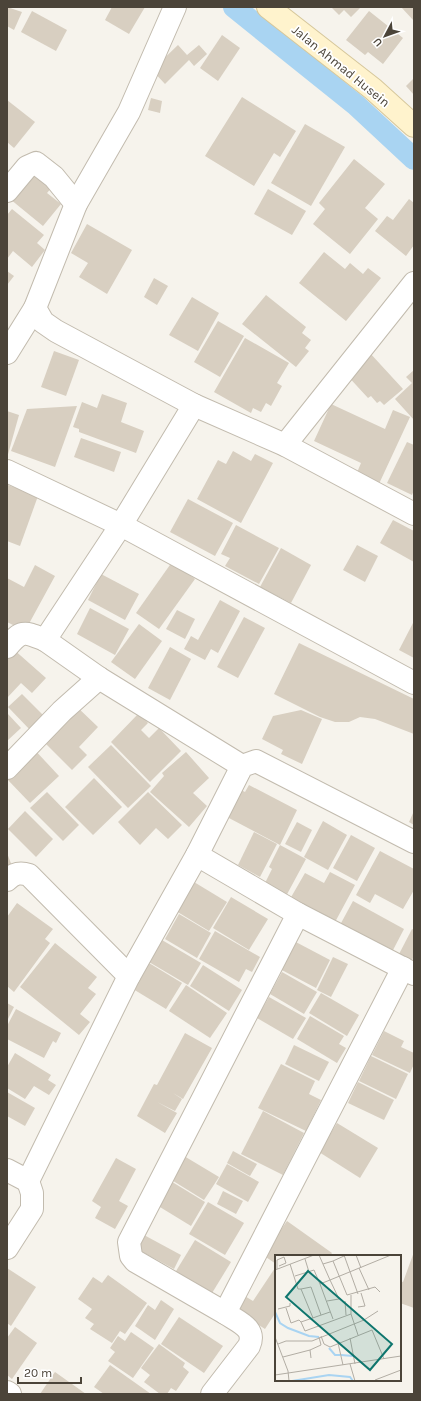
<svg xmlns="http://www.w3.org/2000/svg" width="421" height="1401" font-family="Karla,sans-serif">
<rect width="100%" height="100%" fill="#f6f3ec"/>
<g fill="none" stroke-linecap="round" stroke-linejoin="round">
<polyline stroke="#a9d4f2" stroke-width="22" points="234,7 356,105 414,159"/>
</g>
<g fill="#d8cfc1">
<polygon points="7,7 22,12 14,30 7,26"/>
<polygon points="112,7 145,7 129,34 105,20"/>
<polygon points="331,7 361,7 351,17 344,10 339,15"/>
<polygon points="401,7 414,7 414,21"/>
<polygon points="32,11 67,30 56,51 21,32"/>
<polygon points="369,11 403,38 383,64 368,52 365,55 346,40"/>
<polygon points="222,35 240,48 218,81 200,68"/>
<polygon points="178,45 187,55 199,45 207,54 194,66 189,60 165,84 152,70"/>
<polygon points="414,78 414,95 406,86"/>
<polygon points="242,97 296,131 280,157 274,153 254,186 205,156"/>
<polygon points="151,98 162,101 160,113 148,110"/>
<polygon points="7,100 35,122 14,148 7,142"/>
<polygon points="305,124 345,147 311,206 271,183"/>
<polygon points="354,159 385,184 365,208 378,219 350,254 313,224 325,209 319,203"/>
<polygon points="33,170 53,186 47,193 61,204 43,226 10,199"/>
<polygon points="268,189 306,211 292,235 254,214"/>
<polygon points="409,199 414,203 414,245 406,256 375,231 387,216 393,220"/>
<polygon points="12,209 44,235 37,243 45,250 32,267 13,251 7,259 7,215"/>
<polygon points="87,224 132,250 107,294 79,277 88,263 71,253"/>
<polygon points="324,252 345,269 350,263 363,274 368,268 381,278 346,321 299,283"/>
<polygon points="7,271 14,276 7,285"/>
<polygon points="154,278 168,286 157,305 144,297"/>
<polygon points="266,295 306,327 302,333 311,340 305,348 309,351 296,367 242,324"/>
<polygon points="192,297 219,313 198,351 169,335"/>
<polygon points="218,321 244,336 220,377 194,362"/>
<polygon points="245,338 289,363 277,383 282,386 271,406 266,403 261,412 253,408 251,413 214,392"/>
<polygon points="54,351 79,360 66,396 41,387"/>
<polygon points="369,352 403,389 384,405 380,401 377,403 371,396 368,398 345,373"/>
<polygon points="414,370 414,420 395,399 412,383 406,377"/>
<polygon points="102,394 127,403 121,422 144,431 136,453 79,432 79,429 73,427 82,402 97,408"/>
<polygon points="331,404 385,429 393,410 410,417 378,486 356,475 361,463 314,441"/>
<polygon points="77,406 55,467 11,451 27,409"/>
<polygon points="7,411 19,415 7,458"/>
<polygon points="81,438 121,452 114,472 74,457"/>
<polygon points="407,442 414,445 414,490 412,495 387,483"/>
<polygon points="233,451 251,461 255,454 273,463 241,523 197,499 218,460 226,464"/>
<polygon points="8,485 38,496 20,546 7,541"/>
<polygon points="188,499 233,523 215,556 170,532"/>
<polygon points="393,520 414,531 414,562 380,543"/>
<polygon points="236,525 279,548 259,584 225,566 230,558 221,554"/>
<polygon points="357,545 378,556 365,582 343,570"/>
<polygon points="281,548 311,565 291,603 260,587"/>
<polygon points="172,562 195,579 159,629 136,613"/>
<polygon points="35,565 55,576 25,631 7,622 7,578 24,587"/>
<polygon points="101,574 139,594 125,620 88,600"/>
<polygon points="220,600 240,611 218,653 211,649 205,660 184,649 191,636 198,640"/>
<polygon points="90,608 129,629 115,655 77,634"/>
<polygon points="177,610 195,619 185,639 166,629"/>
<polygon points="244,617 265,628 238,678 217,667"/>
<polygon points="414,621 414,658 399,650"/>
<polygon points="139,624 162,641 135,679 111,662"/>
<polygon points="299,643 414,699 414,734 375,719 360,717 349,722 335,722 320,717 274,694"/>
<polygon points="170,647 191,659 170,700 148,688"/>
<polygon points="12,648 46,678 32,693 21,683 7,698 7,654"/>
<polygon points="22,694 47,719 33,733 8,707"/>
<polygon points="75,705 98,727 79,747 87,755 72,770 41,739"/>
<polygon points="301,710 322,719 302,764 281,754 283,750 262,739 273,716"/>
<polygon points="7,713 21,728 7,741"/>
<polygon points="139,713 148,723 141,730 149,738 159,728 181,751 150,782 111,742"/>
<polygon points="111,745 151,786 128,808 88,767"/>
<polygon points="32,747 59,776 30,803 7,779"/>
<polygon points="186,752 209,778 193,793 207,806 189,827 150,792 164,776 162,773"/>
<polygon points="94,778 122,807 93,835 65,807"/>
<polygon points="249,785 297,810 280,845 227,817 241,790 245,792"/>
<polygon points="47,792 79,825 63,841 30,808"/>
<polygon points="148,792 182,825 168,839 156,828 140,845 118,822"/>
<polygon points="25,811 53,839 36,857 8,829"/>
<polygon points="414,811 414,825 409,822"/>
<polygon points="323,821 347,835 328,870 304,857"/>
<polygon points="297,822 312,830 301,852 285,844"/>
<polygon points="254,832 277,844 260,877 238,865"/>
<polygon points="351,835 375,848 357,881 333,868"/>
<polygon points="280,845 306,859 285,898 263,887 272,869 269,867"/>
<polygon points="380,851 414,869 414,890 403,909 375,894 370,903 356,895"/>
<polygon points="7,853 12,866 7,868"/>
<polygon points="330,872 355,885 334,924 290,899 305,873 324,883"/>
<polygon points="194,882 227,902 209,931 176,911"/>
<polygon points="231,897 268,919 249,950 213,928"/>
<polygon points="353,901 404,929 392,952 340,925"/>
<polygon points="17,903 53,929 45,939 50,943 14,992 7,986 7,917"/>
<polygon points="179,914 211,933 197,958 165,939"/>
<polygon points="412,929 414,930 414,956 411,962 398,956"/>
<polygon points="215,931 260,957 252,972 246,969 239,982 199,959"/>
<polygon points="162,940 201,963 188,985 149,962"/>
<polygon points="292,940 330,960 316,988 278,968"/>
<polygon points="55,943 97,977 88,988 96,994 80,1014 90,1022 79,1035 20,987"/>
<polygon points="333,957 348,964 331,997 317,990"/>
<polygon points="149,963 182,983 166,1009 133,989"/>
<polygon points="203,965 242,990 229,1011 190,986"/>
<polygon points="282,972 317,992 304,1014 270,994"/>
<polygon points="186,985 227,1013 210,1038 169,1011"/>
<polygon points="321,993 359,1015 347,1036 309,1013"/>
<polygon points="269,997 306,1018 293,1039 257,1018"/>
<polygon points="7,1003 14,1007 7,1021"/>
<polygon points="16,1009 61,1033 56,1043 53,1041 44,1058 7,1039 7,1026"/>
<polygon points="310,1016 344,1036 339,1044 346,1048 337,1063 297,1039"/>
<polygon points="384,1031 404,1041 401,1047 414,1053 414,1064 410,1073 372,1055"/>
<polygon points="185,1033 212,1048 183,1099 173,1093 182,1099 175,1111 157,1102 177,1113 165,1133 137,1116 154,1084 157,1085"/>
<polygon points="294,1045 329,1062 319,1081 285,1064"/>
<polygon points="15,1053 51,1075 48,1080 56,1085 49,1095 34,1086 25,1099 7,1088 7,1067"/>
<polygon points="371,1056 408,1074 396,1099 359,1081"/>
<polygon points="281,1064 315,1081 309,1094 321,1100 306,1131 258,1108"/>
<polygon points="358,1082 394,1100 384,1120 348,1103"/>
<polygon points="7,1092 35,1108 25,1126 7,1116"/>
<polygon points="263,1111 304,1133 283,1175 241,1154"/>
<polygon points="337,1123 378,1148 360,1178 319,1152"/>
<polygon points="233,1151 257,1164 250,1176 227,1163"/>
<polygon points="184,1156 219,1177 204,1200 170,1179"/>
<polygon points="116,1158 136,1169 119,1201 128,1206 115,1229 95,1218 101,1207 92,1201"/>
<polygon points="227,1164 259,1182 248,1202 216,1184"/>
<polygon points="169,1180 205,1202 191,1226 155,1204"/>
<polygon points="223,1191 243,1201 236,1214 217,1204"/>
<polygon points="208,1202 244,1223 225,1255 189,1234"/>
<polygon points="287,1221 332,1253 330,1256 276,1256 276,1264 263,1255"/>
<polygon points="144,1235 181,1255 174,1269 137,1249"/>
<polygon points="195,1240 231,1262 209,1298 173,1276"/>
<polygon points="414,1252 414,1308 400,1303 400,1281 403,1282"/>
<polygon points="7,1268 36,1287 11,1326 7,1323"/>
<polygon points="275,1268 276,1312 265,1329 234,1309 243,1295 253,1301"/>
<polygon points="108,1275 147,1303 125,1334 120,1331 112,1343 90,1329 94,1324 85,1318 92,1309 78,1299 93,1277 102,1283"/>
<polygon points="161,1300 174,1309 155,1340 135,1326 148,1305 155,1310"/>
<polygon points="179,1317 223,1346 204,1373 161,1344"/>
<polygon points="15,1327 37,1343 12,1379 7,1375 7,1338"/>
<polygon points="131,1332 154,1348 133,1378 108,1361 115,1352 110,1348 118,1336 125,1341"/>
<polygon points="159,1344 185,1363 183,1367 189,1372 176,1391 171,1388 167,1394 160,1394 144,1382 150,1375 141,1368"/>
<polygon points="110,1365 151,1394 104,1394 94,1387"/>
<polygon points="55,1372 86,1394 40,1394"/>
</g>
<g fill="none" stroke-linecap="round" stroke-linejoin="round">
<g stroke="#c2bbae" stroke-width="24">
<g id="minor">
<polyline points="175,7 129,112 76,204 35,308 43,322 56,331 194,405 285,445 414,514"/>
<polyline points="7,191 27,167 36,163 54,177 76,204"/>
<polyline points="7,353 35,308"/>
<polyline points="194,405 121,525 45,640 99,678 242,766"/>
<polyline points="285,445 414,283"/>
<polyline points="7,471 121,525 414,683"/>
<path d="M7 647C22 629 25 632 45 640"/>
<polyline points="7,768 62,711 99,678"/>
<polyline points="197,855 298,914 414,974"/>
<path d="M7 880C14 873 20 872 29 875L129 976"/>
<polyline points="7,1170 28,1181 129,976 197,855 242,766 256,761 414,842"/>
<polyline points="7,1248 32,1209 32,1193 28,1181"/>
<polyline points="225,1313 135,1261 131,1256 129,1242 298,914"/>
<polyline points="7,1392 10,1394"/>
<path d="M212 1394 249 1346C257 1328 238 1322 225 1313L403 968"/>
</g>
</g>
<g stroke="#d6c79b" stroke-width="24">
<polyline id="secondary" points="268,7 373,89 414,126"/>
</g>
<use href="#minor" stroke="#fff" stroke-width="22"/>
<use href="#secondary" stroke="#fff3cd" stroke-width="22"/>
</g>
<g text-anchor="middle" dominant-baseline="central" stroke-width="3.5" stroke-linejoin="round" paint-order="stroke">
<g font-size="13" fill="#4b4439" stroke="#fff">
<text transform="translate(341 66) rotate(39)">Jalan Ahmad Husein</text>
</g>
</g>
<g transform="translate(275 1255)">
<rect width="126" height="126" fill="#f6f3ec"/>
<path fill="none" stroke="#a9d4f2" stroke-width="2" d="M0 57 5 68 13 73 34 81 44 82M54 93 60 100H65M66 100 78 101M17 126 54 120 75 122 78 126"/>
<path fill="none" stroke="#b2ada4" stroke-width="1" d="M44 0 55 25 45 29 58 64M69 0 83 39M81 0 86 13M30 4 34 17M58 6 69 1M15 9 23 34H26L38 63M48 9 58 6 72 40 100 32 105 37M84 13 94 35M2 14V5L9 2 11 8 4 11M0 15 39 0M20 21 39 15 45 29M26 34 36 32 46 60M76 40V59M52 46 64 44 55 25 116 0M70 46 71 60M83 52 90 51 86 38M11 53 16 68 24 65 26 67 55 57M3 54 15 51V48M26 67 30 76 76 59 83 80M46 81 49 89 55 92 97 75 109 104M0 82 13 116 14 126M75 83 80 109M63 88 68 110M3 89 11 86H37L89 65 103 56M8 102 35 95M36 103 35 95 46 90 44 82M75 109 80 126M0 120 126 101M100 125 126 115"/>
<path fill="#0f766e" fill-opacity="0.15" stroke="#0f766e" stroke-width="2" d="M33 16 117 89 95 115 11 42Z"/>
<rect width="126" height="126" fill="none" stroke="#4b4439" stroke-width="2"/>
</g>
<rect width="421" height="1401" fill="none" stroke="#4b4439" stroke-width="16"/>
<g transform="translate(385 36) rotate(229)" stroke="#ffffff" stroke-width="3" paint-order="stroke">
<path d="M0-3L7 15L0 10L-7 15Z" fill="#4b4439"/>
<text y="-6" font-size="11" font-weight="bold" text-anchor="middle" fill="#4b4439">U</text>
</g>
<path d="M18 1377v6h63v-6" fill="none" stroke="#4b4439" stroke-width="2"/>
<text x="24" y="1377" font-size="12" fill="#4b4439" stroke="#ffffff" stroke-width="3" paint-order="stroke">20 m</text>
</svg>
